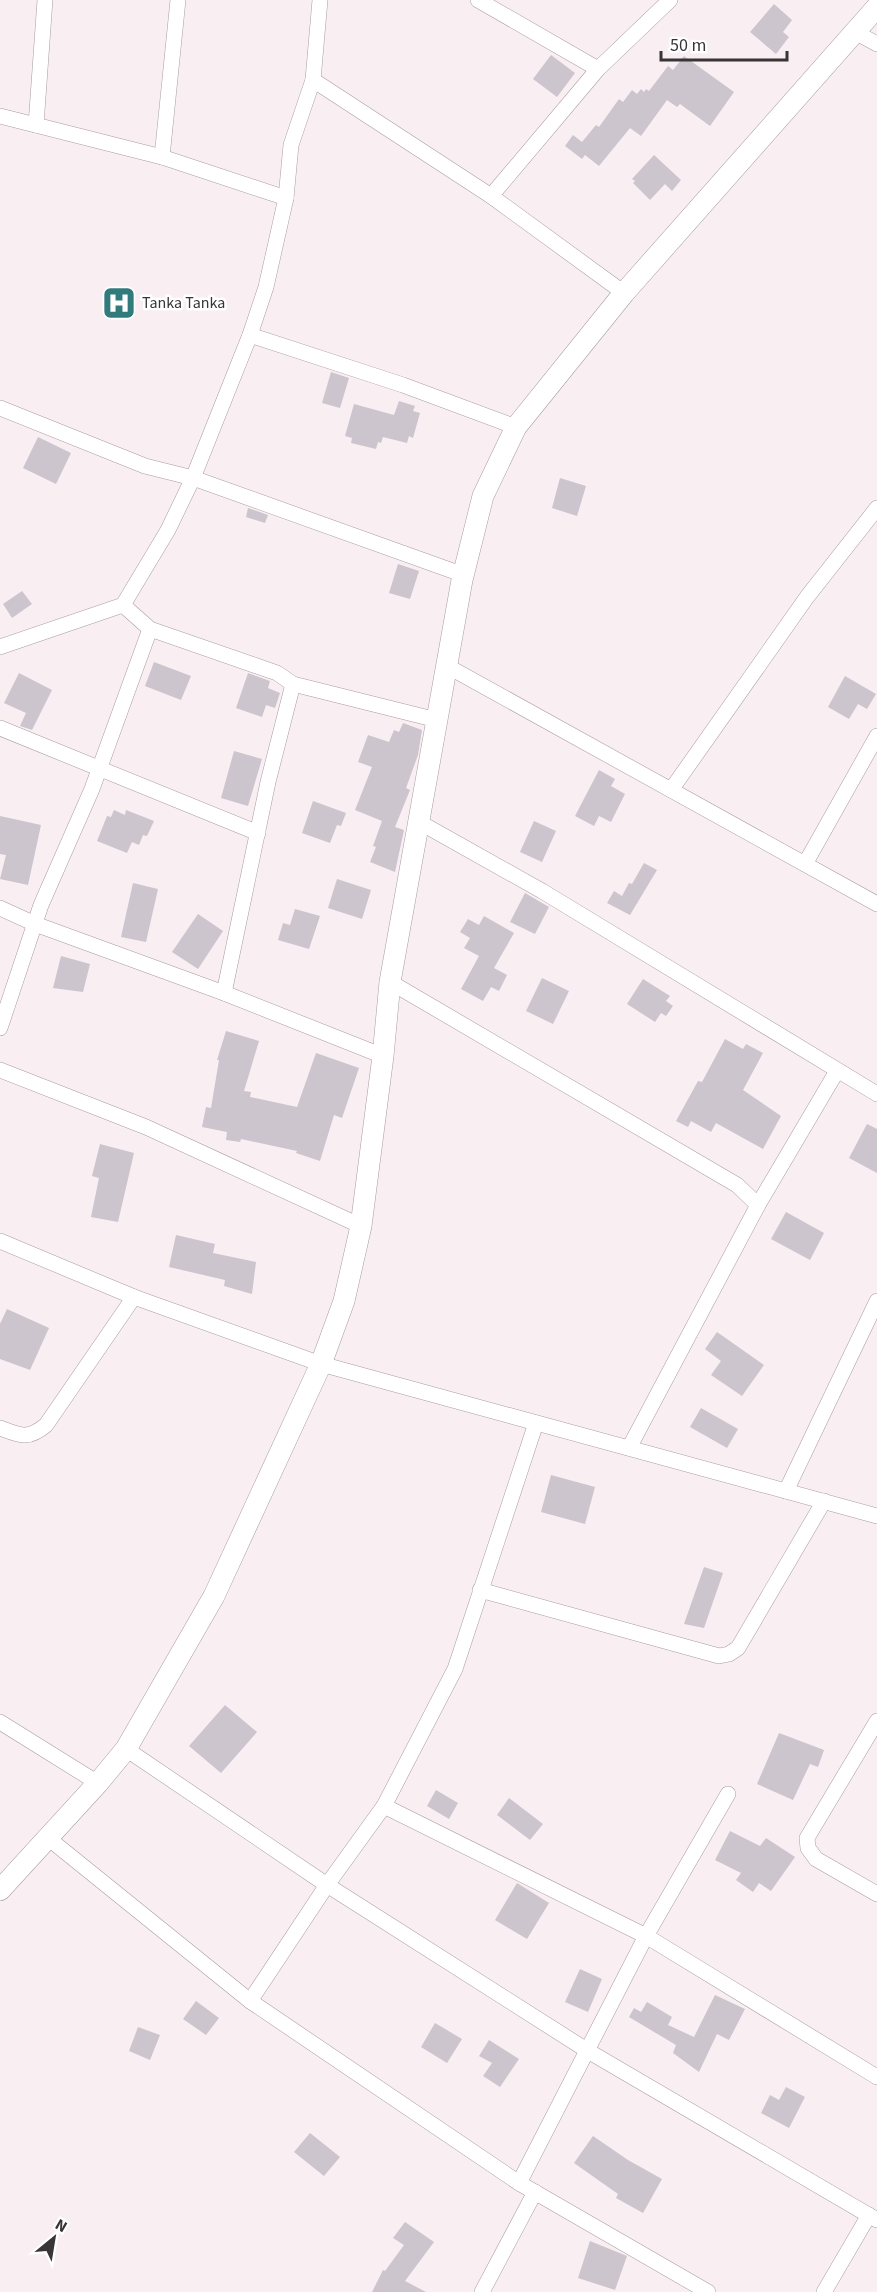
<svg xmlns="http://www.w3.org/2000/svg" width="877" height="2292" font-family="'Source Sans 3',sans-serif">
<rect width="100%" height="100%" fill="#f9eef2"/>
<g fill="#ccc5ce">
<polygon points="774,4 792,20 783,32 789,37 776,54 750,32"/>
<polygon points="551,55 575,73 557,97 533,79"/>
<polygon points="684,56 734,92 710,126 680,104 677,107 667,100 641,136 630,128 599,166 585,155 582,159 565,146 573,135 582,142 596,125 599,127 619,99 623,102 632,90 637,94 641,89 644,92 646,89 649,91 668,66 673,70"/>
<polygon points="654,155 681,180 672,191 665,184 650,200 633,183 635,181 632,179"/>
<polygon points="331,372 349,378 340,408 322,403"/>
<polygon points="399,401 415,406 413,411 420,413 413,438 409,436 407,443 383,437 381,443 378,442 376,449 351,443 352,438 345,436 354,404 394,415"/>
<polygon points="38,437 71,453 56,484 23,468"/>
<polygon points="560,478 586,486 577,516 552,508"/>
<polygon points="248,508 268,515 265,523 246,517"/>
<polygon points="398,564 419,571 410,599 389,593"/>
<polygon points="22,591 32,604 12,618 3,604"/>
<polygon points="154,662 191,676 181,700 145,686"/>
<polygon points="19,673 52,690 32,730 20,726 26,713 4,703"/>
<polygon points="248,673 270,681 268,688 280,693 275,708 266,705 262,717 236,708"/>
<polygon points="845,676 876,694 867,709 858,704 849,719 828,707"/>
<polygon points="403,723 422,730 418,755 406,788 410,790 395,827 404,830 395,872 370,862 376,847 373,846 382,821 355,810 372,767 358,762 368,735 389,742 394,730 399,732"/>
<polygon points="234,751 262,759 248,806 221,798"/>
<polygon points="599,770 615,779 611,786 625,794 611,822 599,816 594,826 575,816"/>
<polygon points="313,801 346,813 341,826 337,825 330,843 302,833"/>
<polygon points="114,810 125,815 126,810 154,821 147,836 143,835 139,845 132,842 127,853 97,841 107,816 111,817"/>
<polygon points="0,816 41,825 28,885 0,879 6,855 0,854"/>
<polygon points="534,821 556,831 542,862 520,852"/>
<polygon points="644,863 657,870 630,915 607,903 614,891 622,896 629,883 632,884"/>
<polygon points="337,879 371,890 362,919 328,908"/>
<polygon points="133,883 158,889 146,942 121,937"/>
<polygon points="525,893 549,907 535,934 510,922"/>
<polygon points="295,909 320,916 309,949 278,940 283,923 290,925"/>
<polygon points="198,914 223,931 198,969 172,952"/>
<polygon points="484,916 514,933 494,968 507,975 499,991 491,987 483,1001 461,989 479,956 464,948 470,938 460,932 468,919 479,925"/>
<polygon points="61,956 90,964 83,992 53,988"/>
<polygon points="542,978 569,991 553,1024 526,1011"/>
<polygon points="643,979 670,996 666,1001 673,1006 666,1016 661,1013 655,1022 627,1004"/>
<polygon points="226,1031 259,1041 244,1091 251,1092 250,1097 297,1107 316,1053 359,1068 342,1118 334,1115 320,1161 296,1153 297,1151 241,1139 240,1142 226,1140 227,1132 202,1127 206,1107 211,1108 219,1060 217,1060"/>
<polygon points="725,1039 743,1049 746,1044 763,1053 743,1090 781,1116 763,1149 716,1123 711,1132 691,1121 688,1127 676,1121 698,1081 702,1082"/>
<polygon points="867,1124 877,1129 877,1173 849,1158"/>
<polygon points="100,1144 134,1153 118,1222 91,1217 99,1178 92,1176"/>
<polygon points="786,1212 824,1233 810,1260 771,1239"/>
<polygon points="176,1235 215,1244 213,1253 256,1262 252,1294 224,1286 225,1280 169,1267"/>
<polygon points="7,1309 49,1328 30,1370 0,1359 0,1324"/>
<polygon points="717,1332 764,1365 742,1396 711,1375 721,1361 705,1349"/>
<polygon points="701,1408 738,1429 727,1448 690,1427"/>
<polygon points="551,1475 595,1487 585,1524 541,1512"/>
<polygon points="704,1567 723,1573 704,1628 684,1624"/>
<polygon points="225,1705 257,1732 221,1773 189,1746"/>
<polygon points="779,1733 824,1750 818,1767 810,1764 793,1800 757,1784"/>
<polygon points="436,1790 458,1803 449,1819 427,1806"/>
<polygon points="509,1798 543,1824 530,1840 497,1815"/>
<polygon points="730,1831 760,1846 766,1838 795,1857 771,1891 759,1883 753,1892 736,1880 741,1873 715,1860"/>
<polygon points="517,1883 549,1903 527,1939 495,1920"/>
<polygon points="580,1969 602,1979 588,2012 565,2002"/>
<polygon points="715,1995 745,2009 729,2040 717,2034 699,2072 673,2053 676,2045 629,2017 634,2008 641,2012 647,2002 672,2017 668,2025 694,2037"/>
<polygon points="196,2001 219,2018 206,2035 183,2019"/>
<polygon points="435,2023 462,2039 447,2063 421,2047"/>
<polygon points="138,2027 160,2035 150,2060 129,2051"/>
<polygon points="489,2040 519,2059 500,2087 483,2076 492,2063 479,2056"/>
<polygon points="786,2087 805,2097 789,2128 761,2113 770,2095 779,2100"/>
<polygon points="310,2133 340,2157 324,2176 294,2152"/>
<polygon points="593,2136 628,2160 662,2179 643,2213 616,2198 618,2194 574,2163"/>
<polygon points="405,2222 434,2242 405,2281 426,2292 372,2292 383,2270 385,2271 404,2245 393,2238"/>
<polygon points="590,2241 627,2256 615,2290 578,2278"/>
</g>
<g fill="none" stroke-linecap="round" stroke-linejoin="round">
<g stroke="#a89da1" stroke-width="16">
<g id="street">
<polyline points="478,0 598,69"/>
<polyline points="855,32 877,44"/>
<polyline points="313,80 491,196 624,293"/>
<polyline points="0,116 162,157 286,198"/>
<polyline points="36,125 45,0"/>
<polyline points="162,157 178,0"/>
<polyline points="491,196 598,69 670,0"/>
<polyline points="250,335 266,287 286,198 291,145 313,80 320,0"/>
<polyline points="0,408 145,466 193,478 464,575"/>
<polyline points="123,605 150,629 277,673 293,684 437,720"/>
<polyline points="0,647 123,605 168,530 193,478 250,335 403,385 516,427"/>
<polyline points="447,666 877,904"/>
<polyline points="0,728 258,833"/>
<polyline points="671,790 807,597 877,508"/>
<polyline points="419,822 542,891 877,1094"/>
<polyline points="805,864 877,736"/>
<polyline points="0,908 35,924 224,993 383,1056"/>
<polyline points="390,982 737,1185 758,1205"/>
<polyline points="224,993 268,782 293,684"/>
<polyline points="0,1028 41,905 92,789 150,629"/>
<polyline points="0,1070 146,1127 361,1226"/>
<polyline points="0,1241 134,1297 321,1364 877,1516"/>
<path d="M0 1428C21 1436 28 1440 46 1425L134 1297"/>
<polyline points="629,1448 758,1205 837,1071"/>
<polyline points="786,1491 877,1301"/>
<polyline points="480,1590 719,1656 729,1654 738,1648 824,1501"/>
<polyline points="877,1721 807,1838 808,1848 816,1859 877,1894"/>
<polyline points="0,1722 98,1783"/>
<polyline points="126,1749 327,1885 588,2051 877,2220"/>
<polyline points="384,1806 646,1936 877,2077"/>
<polyline points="48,1838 250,2001 519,2183 708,2292"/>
<polyline points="250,2001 327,1885 384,1806 455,1669 536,1423"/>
<polyline points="519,2183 646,1936 728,1794"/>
<polyline points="482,2292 535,2192"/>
<polyline points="824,2292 869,2215"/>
</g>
</g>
<g stroke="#a89da1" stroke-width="22">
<polyline id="secondary" points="0,1890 98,1783 126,1749 214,1596 321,1364 344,1301 361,1226 383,1056 390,982 462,580 483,496 516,427 624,293 877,7"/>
</g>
<use href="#street" stroke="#fff" stroke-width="15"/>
<use href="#secondary" stroke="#fff" stroke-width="21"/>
</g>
<defs>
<g id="hospital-square" transform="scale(1.725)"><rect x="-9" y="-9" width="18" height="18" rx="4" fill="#327b7d" stroke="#fff"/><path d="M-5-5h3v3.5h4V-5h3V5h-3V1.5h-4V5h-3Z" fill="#fff"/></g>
</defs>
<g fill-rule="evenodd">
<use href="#hospital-square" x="119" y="303"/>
</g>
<g text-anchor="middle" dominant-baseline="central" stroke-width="5" stroke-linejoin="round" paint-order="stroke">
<g font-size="16" fill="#393537" stroke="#fff" text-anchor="start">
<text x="142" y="303">Tanka Tanka</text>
</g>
</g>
<g transform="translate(54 2238) rotate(30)" stroke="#ffffff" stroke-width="4.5" paint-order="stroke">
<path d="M0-4.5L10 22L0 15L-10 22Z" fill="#393537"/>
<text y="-9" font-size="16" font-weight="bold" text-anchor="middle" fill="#393537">N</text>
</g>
<path d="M661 51v9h126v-9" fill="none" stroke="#393537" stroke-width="3"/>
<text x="670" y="51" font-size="18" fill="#393537" stroke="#ffffff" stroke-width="4.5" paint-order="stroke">50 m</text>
</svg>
